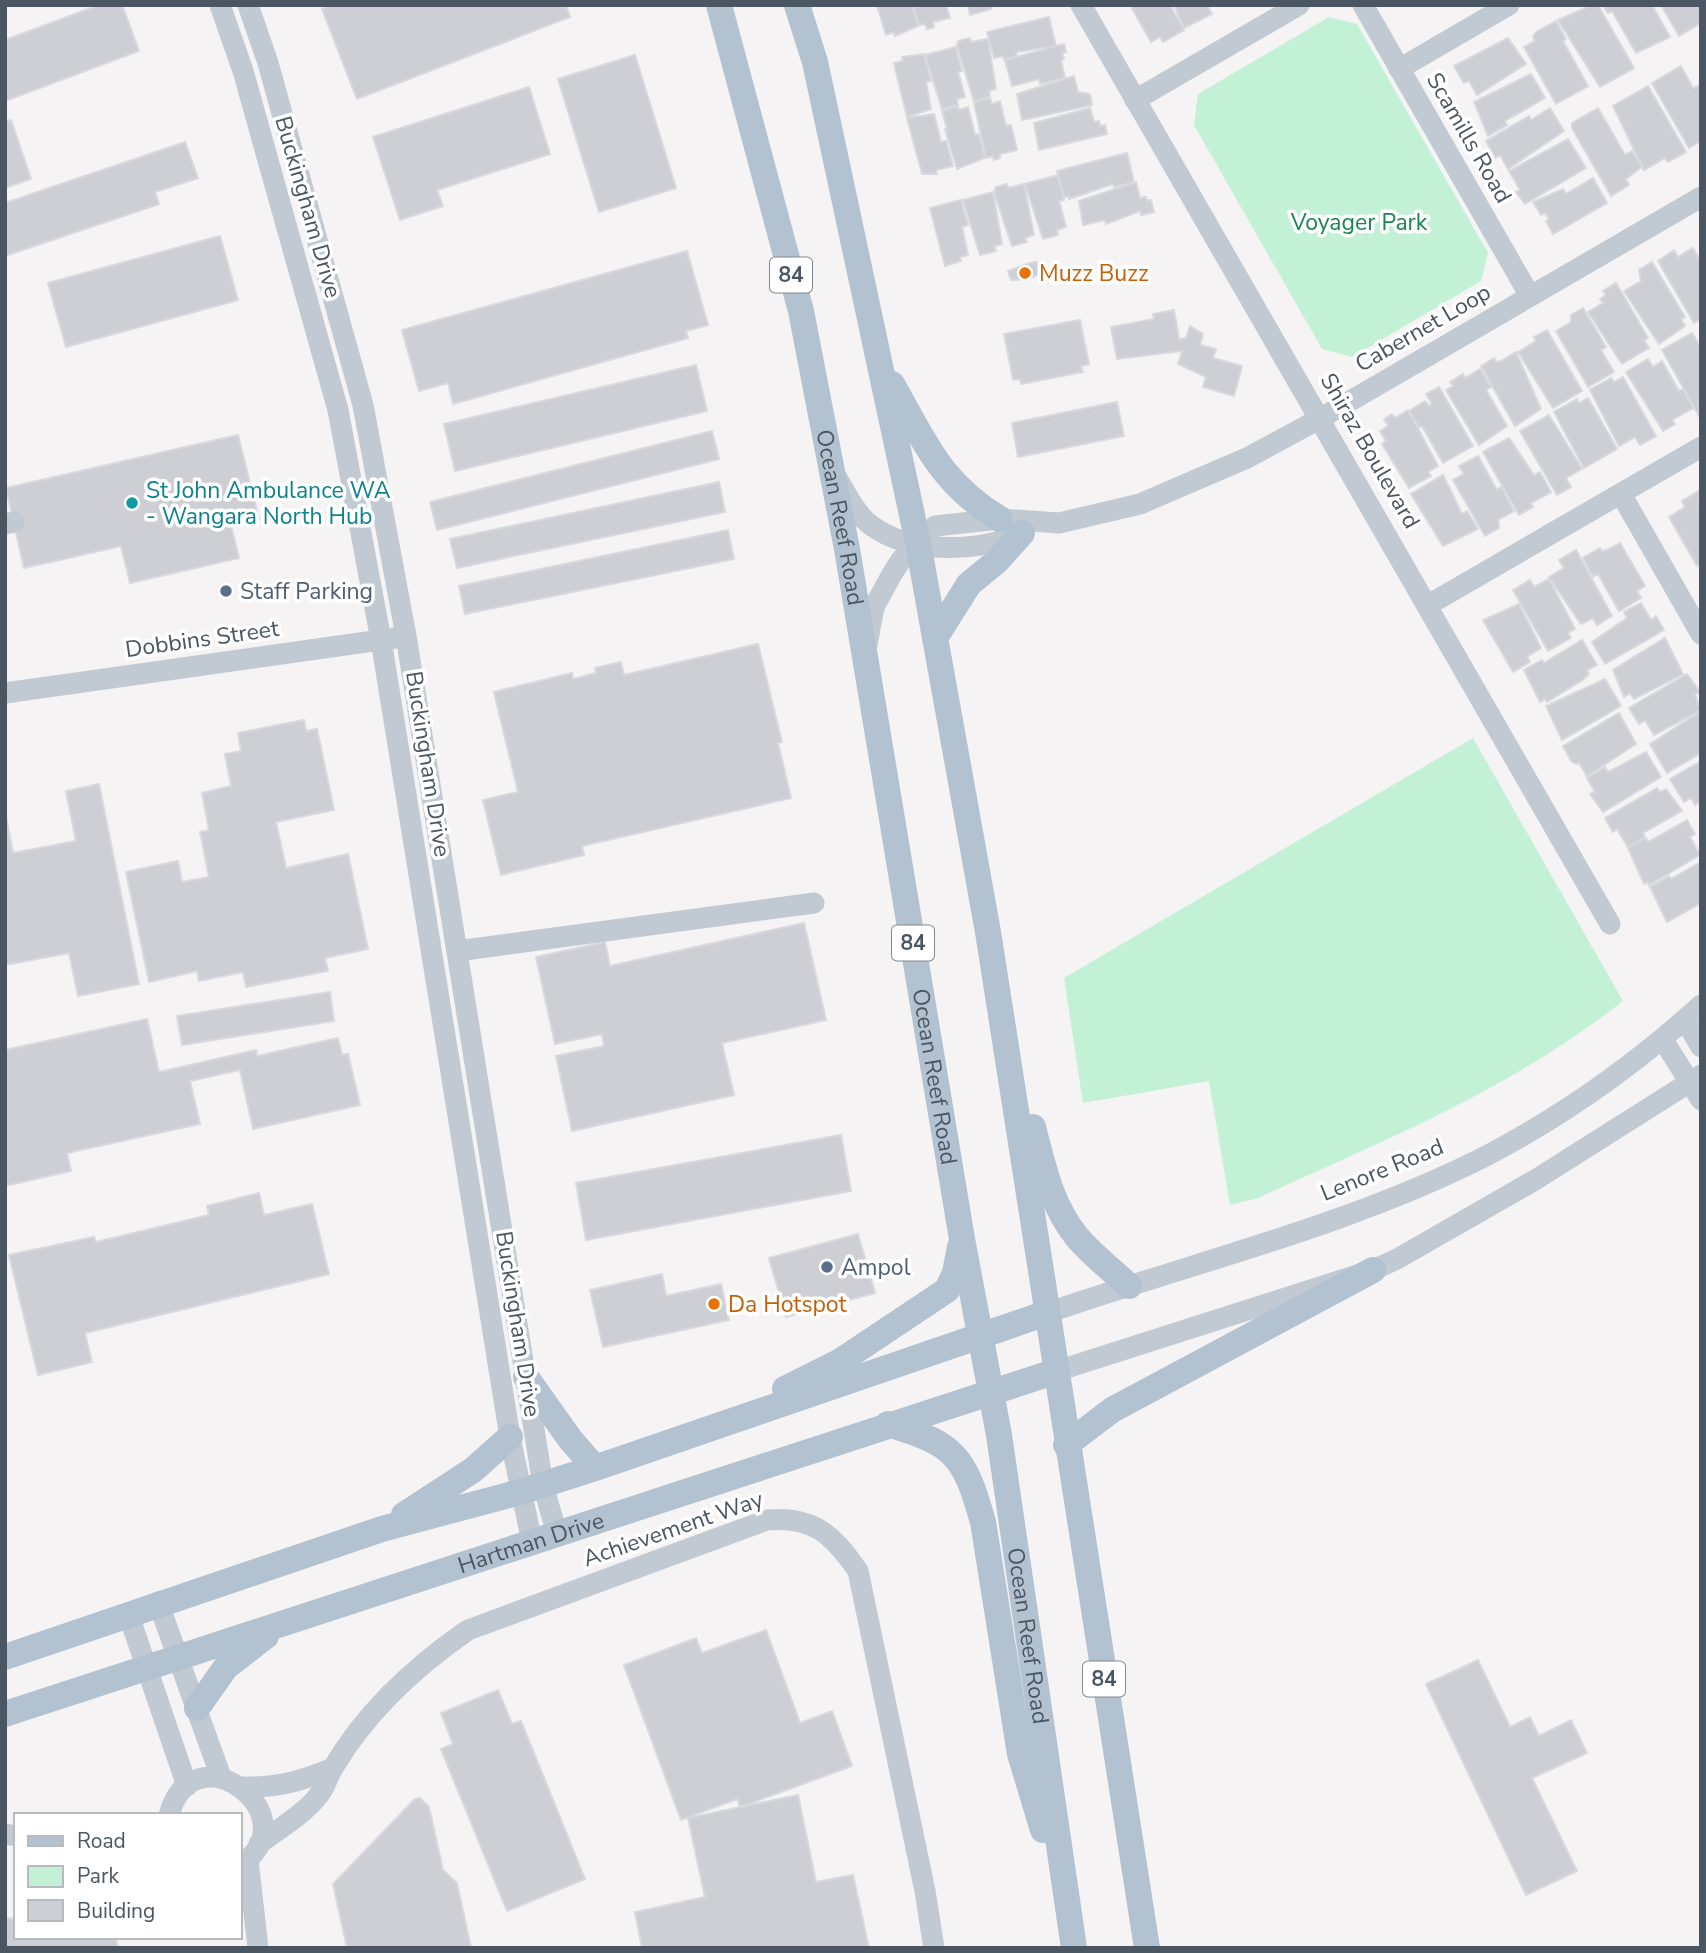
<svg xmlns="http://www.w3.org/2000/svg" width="1706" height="1953" font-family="'Nunito Sans',sans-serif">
<rect width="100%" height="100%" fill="#f5f3f3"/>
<g fill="#c3f1d5">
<polygon points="1329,17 1357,24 1488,253 1481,281 1352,357 1322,349 1194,125 1198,94"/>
<path d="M1473 738 1623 1001C1508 1091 1389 1138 1258 1198L1230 1205 1209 1081 1083 1103 1064 978Z"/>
</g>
<g fill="#cdcfd5" stroke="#d7d9de" stroke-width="2">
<polygon points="99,5 122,5 139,51 5,101 5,40"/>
<polygon points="330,5 566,5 570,17 357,99 322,9"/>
<polygon points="877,5 912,5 918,26 895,36 894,32 886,35"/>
<polygon points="913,5 946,5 950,18 933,22 934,27 927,29 925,24 919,25"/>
<polygon points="968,5 992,5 991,9 970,15"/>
<polygon points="1130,5 1170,5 1184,30 1163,42 1160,37 1151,42"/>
<polygon points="1174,5 1207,5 1212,14 1184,28"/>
<polygon points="1592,5 1598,5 1634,68 1600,87 1558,20"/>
<polygon points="1603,5 1652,5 1670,37 1636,53 1612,11 1608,13"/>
<polygon points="1661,5 1701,5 1701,23 1679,36"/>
<polygon points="1049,17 1056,46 1016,52 1017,56 1004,60 1003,56 994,58 987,32"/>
<polygon points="1556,21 1566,39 1563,41 1588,86 1556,104 1524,47 1535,41 1533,37 1536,32"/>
<polygon points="970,38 971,42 988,39 996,89 989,91 990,97 974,101 957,46 958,41"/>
<polygon points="1508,38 1526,64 1477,95 1469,81 1464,83 1454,66"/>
<polygon points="1064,44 1066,52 1062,53 1064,59 1061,60 1065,78 1040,84 1039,79 1012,86 1005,60"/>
<polygon points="956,47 962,71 958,72 965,97 957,99 958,105 942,109 925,55"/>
<polygon points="924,54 931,81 926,82 931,109 907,117 894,63 903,61 902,57"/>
<polygon points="635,55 676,188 599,212 558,79"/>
<polygon points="1681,66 1693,88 1701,85 1701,141 1689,148 1652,83"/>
<polygon points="1531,74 1545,98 1505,121 1507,125 1488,136 1474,102"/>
<polygon points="1074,76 1078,92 1090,94 1092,105 1022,120 1017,94"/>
<polygon points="1648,86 1686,152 1668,162 1665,158 1644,170 1613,106"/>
<polygon points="529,87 550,154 437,190 443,206 400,220 373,137"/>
<polygon points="990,98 992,104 1000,101 1006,126 1011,125 1017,150 1000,154 1000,158 994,160 993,156 986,158 974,102"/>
<polygon points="958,106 959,110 968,107 975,135 979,134 985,158 957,169 945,129 947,129 942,111"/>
<polygon points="1090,108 1094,122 1099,121 1100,126 1105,125 1107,134 1039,150 1034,123"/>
<polygon points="1550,108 1564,131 1508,169 1500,155 1495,158 1486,141 1529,116 1531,120"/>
<polygon points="1598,108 1625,155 1632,151 1642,167 1626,179 1629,185 1611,196 1572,128 1572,123"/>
<polygon points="934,114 941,142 946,141 953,166 936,170 937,174 922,174 907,118"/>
<polygon points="11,120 31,179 5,188 5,122"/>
<polygon points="1568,139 1586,168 1525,204 1516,192 1520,190 1509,171"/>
<polygon points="185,142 198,178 155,192 159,204 5,256 5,203"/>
<polygon points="1127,153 1134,182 1114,187 1113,184 1069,199 1069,196 1064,197 1057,171"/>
<polygon points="1058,175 1064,200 1059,201 1066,227 1057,230 1058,235 1043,239 1025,184"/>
<polygon points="1593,178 1607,203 1553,234 1546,221 1549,219 1545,213 1541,215 1533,202 1563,189 1566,194"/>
<polygon points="1136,182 1140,198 1146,197 1147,201 1151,200 1154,212 1141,215 1140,211 1106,224 1105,220 1083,225 1079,201"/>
<polygon points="1007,184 1008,188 1024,184 1034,235 1025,238 1027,242 1012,246 994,192 996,187"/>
<polygon points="993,192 1002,244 994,246 996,251 980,255 963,200"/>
<polygon points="961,200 968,225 962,227 968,255 960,257 961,261 945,266 930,208"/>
<polygon points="220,236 238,300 66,347 48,283"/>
<polygon points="1693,248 1701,262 1701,319 1694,323 1658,261 1674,250 1678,257"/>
<polygon points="687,251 708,325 686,331 688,338 453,404 448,383 419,391 402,330"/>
<polygon points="1033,262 1042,262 1044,271 1029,279 1011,280 1008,271"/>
<polygon points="1652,262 1685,317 1681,319 1685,326 1659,344 1624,291 1641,281 1639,270"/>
<polygon points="1616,283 1648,338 1644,340 1649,348 1622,364 1588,312 1603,303 1600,299 1606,295 1603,291"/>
<polygon points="1583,308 1606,347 1601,350 1614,372 1588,387 1556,331 1571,322 1571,315"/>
<polygon points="1174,310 1179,339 1186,338 1190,326 1203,334 1200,345 1216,349 1213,358 1242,366 1234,396 1203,387 1206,377 1178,364 1182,351 1117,359 1111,327 1154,319 1153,314"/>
<polygon points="1080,320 1089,364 1081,366 1083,372 1021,384 1020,379 1013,380 1004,334"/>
<polygon points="1547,330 1582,391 1553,408 1518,352 1536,341 1534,337"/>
<polygon points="1692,333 1701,348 1699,416 1662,350"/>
<polygon points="1516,352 1541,409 1515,426 1481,366 1494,358 1496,362 1501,361"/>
<polygon points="1648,359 1653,367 1662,361 1679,391 1683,389 1693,408 1672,420 1675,424 1663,431 1626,372"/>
<polygon points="696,365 707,411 455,471 444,424"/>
<polygon points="1480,369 1491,387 1486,390 1507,426 1479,445 1446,390 1453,386 1450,382 1463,374 1465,378"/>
<polygon points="1623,377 1656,436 1640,445 1635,437 1619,446 1590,390 1611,378 1614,382"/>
<polygon points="1439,387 1473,446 1443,463 1422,426 1419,427 1409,411 1425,401 1429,406 1432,404 1426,394"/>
<polygon points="1588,398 1617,449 1584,468 1554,412 1577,399 1579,403"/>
<polygon points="1117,402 1124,436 1018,457 1012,423"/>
<polygon points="1408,410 1438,466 1428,472 1431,476 1409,488 1382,444 1386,441 1380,431 1388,426 1384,419 1392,414 1395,418"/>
<polygon points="1549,415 1582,469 1566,478 1571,487 1557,495 1520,431"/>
<polygon points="712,431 719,459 437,530 430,502"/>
<polygon points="238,435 259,519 231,525 239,558 130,583 121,546 24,568 6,488"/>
<polygon points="1509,438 1534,475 1540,472 1551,492 1531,503 1533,507 1519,515 1483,452"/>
<polygon points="1478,456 1497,490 1501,487 1514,511 1498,520 1499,528 1485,536 1453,480 1464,474 1459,466"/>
<polygon points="1443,475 1462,514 1467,511 1478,529 1443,546 1411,494"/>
<polygon points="719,482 725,512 457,568 450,539"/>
<polygon points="1699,491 1701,564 1697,566 1669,517 1685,507 1682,501"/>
<polygon points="728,530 734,559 465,614 459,586"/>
<polygon points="1620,543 1645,586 1637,591 1641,598 1619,611 1598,574 1593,577 1583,558 1600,548 1602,551 1609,549"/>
<polygon points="1576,550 1612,616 1597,625 1593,618 1581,624 1549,577 1564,568 1559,560"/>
<polygon points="1549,579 1575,629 1568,633 1571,638 1548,651 1513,590 1530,580 1534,587"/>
<polygon points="1641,603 1651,620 1656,616 1664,630 1605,664 1592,642 1627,618 1624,612"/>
<polygon points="1519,604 1541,648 1527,657 1530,662 1513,672 1483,620"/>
<polygon points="1665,638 1683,674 1634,699 1630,693 1624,697 1613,670"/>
<polygon points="1582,640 1597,665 1587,670 1589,674 1584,679 1547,702 1545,699 1540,702 1524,670 1542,660 1544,663"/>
<polygon points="758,644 782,742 778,743 791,798 582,846 584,855 501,875 483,800 518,792 494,692 572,673 573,679 596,673 595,668 621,662 624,675"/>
<polygon points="1687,674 1700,692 1695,695 1701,710 1654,735 1645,720 1639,724 1629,708"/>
<polygon points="1605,679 1621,706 1562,740 1546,706"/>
<polygon points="1701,711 1701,753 1667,773 1650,744"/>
<polygon points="1619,713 1636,744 1587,776 1579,763 1576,764 1571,761 1563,746"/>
<polygon points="304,720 306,731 317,729 334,810 276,822 286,868 348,854 368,949 325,958 328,971 246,987 243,972 199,981 197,971 149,982 126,872 178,861 182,882 209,877 200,832 209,830 202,793 231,786 225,754 241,751 238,733"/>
<polygon points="1646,752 1661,777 1603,812 1590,794 1595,792 1587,778 1605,767 1608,772"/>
<polygon points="1701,761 1701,801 1695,805 1691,798 1684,802 1670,779"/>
<polygon points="99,784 139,984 78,996 69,953 5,965 5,812 13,853 76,841 66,791"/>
<polygon points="1657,788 1660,792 1666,789 1682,811 1643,833 1645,837 1628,847 1617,829 1613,832 1605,818"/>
<polygon points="1687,820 1695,834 1690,837 1700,855 1649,885 1647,882 1644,884 1628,848 1646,838 1648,842"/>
<polygon points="1701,862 1701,903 1667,922 1650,887 1669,876 1671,879"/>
<polygon points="804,923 826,1020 722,1043 734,1095 572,1131 556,1056 604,1046 602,1034 555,1044 536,957 605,942 610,966"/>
<polygon points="330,992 334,1021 182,1045 177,1016"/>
<polygon points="147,1019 159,1072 256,1050 257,1056 338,1038 342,1055 348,1054 360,1105 253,1129 240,1070 190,1081 200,1124 67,1153 71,1171 5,1186 5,1050"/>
<polygon points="841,1135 851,1191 586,1240 576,1183"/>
<polygon points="259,1193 264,1215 312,1204 329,1274 85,1333 92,1362 38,1375 9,1255 94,1237 96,1242 209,1215 207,1206"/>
<polygon points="858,1234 875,1293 786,1317 769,1258"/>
<polygon points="662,1274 666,1296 721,1284 729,1320 603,1347 590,1290"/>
<polygon points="766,1630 800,1723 832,1711 852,1766 740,1807 737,1799 681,1820 624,1665 696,1638 702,1653"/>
<polygon points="1478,1660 1510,1727 1530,1717 1539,1736 1571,1720 1587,1753 1532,1778 1577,1871 1526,1895 1426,1684"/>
<polygon points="498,1690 512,1724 521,1721 585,1879 507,1911 441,1749 453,1744 441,1713"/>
<polygon points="798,1795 816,1882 853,1875 869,1948 642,1948 635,1912 705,1897 688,1818"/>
<polygon points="420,1798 429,1807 443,1870 457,1883 471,1948 347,1948 333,1884 415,1799"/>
<polygon points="5,1918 16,1919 16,1937 101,1937 116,1939 118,1948 5,1948"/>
</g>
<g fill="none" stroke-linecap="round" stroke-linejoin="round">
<g stroke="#c1cad2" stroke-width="21">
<polyline points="220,5 243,71 338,410 381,640 510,1437 532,1542"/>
<polyline points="248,5 268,63 363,405 406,636 543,1485 557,1534"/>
<polyline points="1081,5 1610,924"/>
<polyline points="1363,5 1530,296"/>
<polyline points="1399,69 1509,5"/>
<polyline points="1135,100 1299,5"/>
<path d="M837 478C846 493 857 516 872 526 912 555 979 552 1022 533"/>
<polyline points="1621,494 1701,634"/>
<polyline points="5,524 14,522"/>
<polyline points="1428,605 1701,447"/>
<polyline points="867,645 874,607 892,574 901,560 935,526 1000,519 1059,523 1140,504 1247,458 1321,418 1701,197"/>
<polyline points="5,693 395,638"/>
<polyline points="457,951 814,903"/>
<polyline points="1685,1020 1701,1047"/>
<polyline points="1663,1040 1701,1100"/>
<path d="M1047 1313C1194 1262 1349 1226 1488 1155 1564 1115 1637 1063 1701 1005"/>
<polyline points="1057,1371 1373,1270 1397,1259 1535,1180 1701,1075"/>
<polyline points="158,1602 221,1777"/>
<polyline points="128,1613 187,1786"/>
<path d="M243 1787C277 1788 302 1781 333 1768"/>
<path d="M169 1815C194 1725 313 1818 240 1865"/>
<polyline points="5,1834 16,1836"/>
<path d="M259 1844C278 1829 307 1813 321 1792 326 1785 328 1776 333 1768 365 1713 416 1666 468 1630L767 1520C814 1516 833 1535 858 1571L925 1891 934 1948"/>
<polyline points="248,1860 258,1948"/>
</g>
<g stroke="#b3c2d1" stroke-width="26">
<path id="s1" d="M719 5 801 311 847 549 962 1239 999 1435 1074 1948"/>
<polyline points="797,5 815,62 918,543 988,932 1147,1948"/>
<path d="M892 384C925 442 940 483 1000 519"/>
<polyline points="935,638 969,584 996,562 1022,533"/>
<path d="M1033 1127C1043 1166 1051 1205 1077 1237 1092 1255 1112 1270 1129 1286"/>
<polyline points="526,1377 570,1439 595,1468"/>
<polyline points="785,1389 839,1362 947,1290 955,1273 960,1247"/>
<path d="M888 1424C954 1444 964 1454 983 1522L1020 1754 1043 1830"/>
<polyline points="1066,1445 1112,1410 1373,1270"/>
<polyline points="404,1515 473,1470 510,1437"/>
<polyline points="5,1657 382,1529 520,1492 595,1468 1047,1313"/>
<polyline points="197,1708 226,1667 266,1636"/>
<path id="s2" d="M5 1714 1057 1371"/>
</g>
</g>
<g fill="#e8710a" stroke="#fff" stroke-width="2.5">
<circle cx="1025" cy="273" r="7"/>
<circle cx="714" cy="1304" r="7"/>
</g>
<circle fill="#0f9aa8" stroke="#fff" stroke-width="2.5" cx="132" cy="503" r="7"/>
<g fill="#5c6f8a" stroke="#fff" stroke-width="2.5">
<circle cx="226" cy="591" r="7"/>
<circle cx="827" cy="1267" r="7"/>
</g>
<g text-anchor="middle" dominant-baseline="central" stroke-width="7" stroke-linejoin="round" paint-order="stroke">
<g fill="#fff" stroke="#808990" stroke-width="2">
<rect x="770" y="257.5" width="42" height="35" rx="5"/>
<rect x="892" y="925.5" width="42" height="35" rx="5"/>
<rect x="1083" y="1661.5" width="42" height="35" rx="5"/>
</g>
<g font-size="21" font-weight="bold" fill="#4a5661">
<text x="791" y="275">84</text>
<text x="913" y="943">84</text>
<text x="1104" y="1679">84</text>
</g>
<g font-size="23" fill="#4a5661" stroke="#fff">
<text transform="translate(1469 138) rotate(60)">Scamills Road</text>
<text transform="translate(308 207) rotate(74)">Buckingham Drive</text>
<text transform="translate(1423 328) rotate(-30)">Cabernet Loop</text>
<text transform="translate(1370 451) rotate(60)">Shiraz Boulevard</text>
<text stroke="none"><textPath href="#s1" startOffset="527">Ocean Reef Road</textPath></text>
<text transform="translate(202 639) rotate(-8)">Dobbins Street</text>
<text transform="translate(428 764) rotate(81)">Buckingham Drive</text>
<text stroke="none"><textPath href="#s1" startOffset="1094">Ocean Reef Road</textPath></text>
<text transform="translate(1382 1170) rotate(-22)">Lenore Road</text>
<text transform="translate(518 1324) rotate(81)">Buckingham Drive</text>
<text transform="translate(673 1529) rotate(-19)">Achievement Way</text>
<text stroke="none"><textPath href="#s2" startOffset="553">Hartman Drive</textPath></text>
<text stroke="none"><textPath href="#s1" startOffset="1661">Ocean Reef Road</textPath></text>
</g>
<g font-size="23" fill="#17864f" stroke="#fff">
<text x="1359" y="222">Voyager Park</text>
</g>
<g font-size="23" fill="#c56008" stroke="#fff" text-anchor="start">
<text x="1039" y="273">Muzz Buzz</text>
<text x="728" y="1304">Da Hotspot</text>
</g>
<g font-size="23" fill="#0d838f" stroke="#fff" text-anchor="start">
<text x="146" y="490">St John Ambulance WA<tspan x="146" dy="26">- Wangara North Hub</tspan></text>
</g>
<g font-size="23" fill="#4e5e75" stroke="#fff" text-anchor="start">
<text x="240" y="591">Staff Parking</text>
<text x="841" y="1267">Ampol</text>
</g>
</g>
<rect width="1706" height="1953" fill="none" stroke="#4a5661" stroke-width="14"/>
<rect x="14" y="1813" width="228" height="126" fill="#ffffff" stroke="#b7bbc0" stroke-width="2"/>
<rect x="28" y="1836" width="35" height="10" fill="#b3c2d1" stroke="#b7bbc0" stroke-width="2"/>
<text x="77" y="1848" font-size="21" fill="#4a5661">Road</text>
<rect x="28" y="1866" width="35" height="21" fill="#c3f1d5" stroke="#b7bbc0" stroke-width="2"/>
<text x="77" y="1883" font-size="21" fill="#4a5661">Park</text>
<rect x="28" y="1900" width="35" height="21" fill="#cdcfd5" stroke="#b7bbc0" stroke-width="2"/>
<text x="77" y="1918" font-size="21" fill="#4a5661">Building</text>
</svg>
